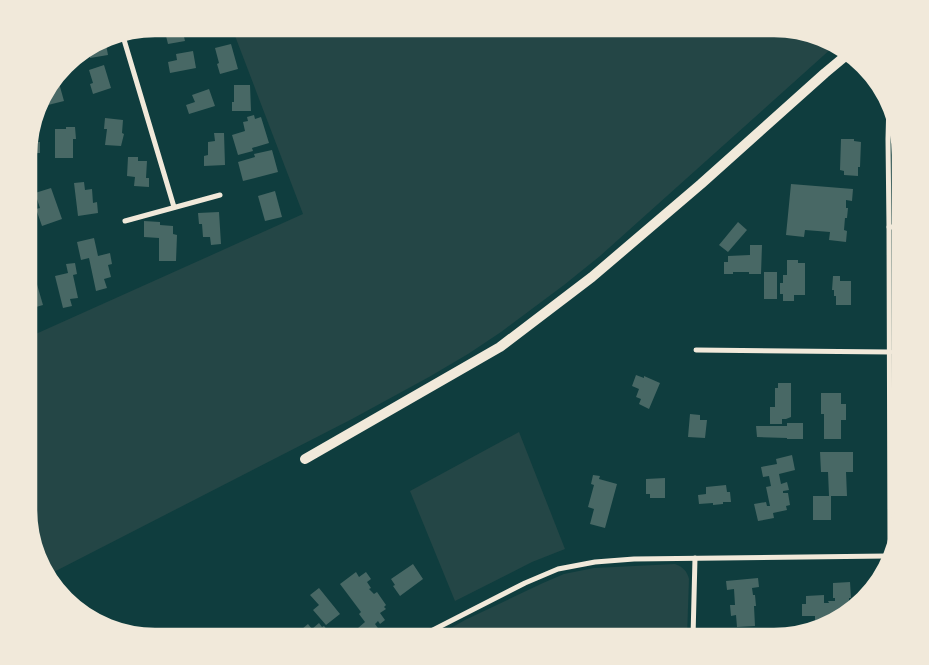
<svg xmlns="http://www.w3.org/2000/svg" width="929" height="665" font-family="'Fira Sans',sans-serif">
<rect width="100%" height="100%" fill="#0f3d3e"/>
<g fill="#244646">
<polygon points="232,28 782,28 833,47 600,256 564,285 501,332 468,354 429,377 352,419 46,576 44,574 29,527 29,337 303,214"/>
<polygon points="519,432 565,549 532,562 455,601 410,491"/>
<path d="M675 564C683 567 687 571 689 579L687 637H435L465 620 543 583 564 574 594 568Z"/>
</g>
<g fill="#486865">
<polygon points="164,28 182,28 185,41 168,44"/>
<polygon points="211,28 222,28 223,33 214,35"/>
<polygon points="105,39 108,55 90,58 88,49"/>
<polygon points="231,44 238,69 220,74 217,64 219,63 215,48"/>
<polygon points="193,51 196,68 170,73 168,62 177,60 176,54"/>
<polygon points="104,65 111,88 93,94 90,84 93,83 89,70"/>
<polygon points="57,76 64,101 44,106 42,98 45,96 44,91"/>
<polygon points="234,85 250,85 251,111 232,111 232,102 234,102"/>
<polygon points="209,89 215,106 189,114 186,105 195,102 192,95"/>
<polygon points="254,115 255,119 261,117 269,143 252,148 253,151 238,155 232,135 245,131 243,122 248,121 247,117"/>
<polygon points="105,118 123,120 122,133 124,134 121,146 105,145 107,129 104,129"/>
<polygon points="66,127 75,127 76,139 73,139 73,158 55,158 55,129 66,129"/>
<polygon points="214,133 224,133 225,165 204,166 204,156 208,155 208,142 215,141"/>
<polygon points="841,139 854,139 854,141 861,142 860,167 858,167 858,176 844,175 844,171 840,170"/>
<polygon points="29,142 40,142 40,153 37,153 37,172 29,172"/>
<polygon points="272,150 278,172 243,181 238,162 255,157 254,154"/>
<polygon points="128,157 138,157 138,161 147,161 146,178 149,178 149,187 134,186 135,177 127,176"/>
<polygon points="84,182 85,190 92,189 93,203 97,202 98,213 78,216 74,183"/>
<polygon points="791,184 853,189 852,201 846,200 846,208 848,208 847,218 845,218 844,230 847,231 846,242 829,240 830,232 805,230 804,237 786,235"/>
<polygon points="51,188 62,219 42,226 36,209 40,208 35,193"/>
<polygon points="275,191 282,217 265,221 258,196"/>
<polygon points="219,212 221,244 211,245 210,237 203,237 202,224 199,224 198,213"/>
<polygon points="144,221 160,222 160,225 173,226 173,234 177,235 176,261 159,261 159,238 144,237"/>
<polygon points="738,222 747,230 728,252 719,245"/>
<polygon points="94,238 98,256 110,253 112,264 108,265 111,277 104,279 107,288 96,291 89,258 81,260 77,242"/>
<polygon points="750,245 762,245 761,274 749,274 749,272 733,272 733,274 724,274 724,262 728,262 728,256 750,255"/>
<polygon points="787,260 798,260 798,263 805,263 805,295 794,295 794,301 783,301 783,294 780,294 780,283 783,283 783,275 787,275"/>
<polygon points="75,263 77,274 73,275 78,298 70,299 72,306 63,308 55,276 68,273 66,264"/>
<rect x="764" y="272" width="13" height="27"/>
<polygon points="833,276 840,276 840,281 851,281 851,305 836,305 836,296 834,296 834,290 832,290"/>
<polygon points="36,281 43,305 29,309 29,283"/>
<polygon points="636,375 644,378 644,376 660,383 649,409 639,404 641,399 636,397 639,389 632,386"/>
<polygon points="778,383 791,383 791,417 786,419 782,419 782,424 770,424 770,407 775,407 775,388 778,388"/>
<polygon points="821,393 841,393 841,404 846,404 846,420 841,420 841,439 824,439 824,414 821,414"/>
<polygon points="690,414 700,415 700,420 707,420 705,438 688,437"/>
<polygon points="787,423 803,423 803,439 787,439 787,438 757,437 756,426 787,426"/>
<polygon points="820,452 853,452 853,472 846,472 847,496 831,496 831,520 813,520 813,496 829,496 828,472 821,472"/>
<polygon points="792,455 795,470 779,474 781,484 787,482 789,490 783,491 783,493 788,493 790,505 786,506 787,510 773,513 774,518 758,521 754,504 766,502 767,506 770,506 766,487 771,486 769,476 763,477 761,467 777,464 776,459"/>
<polygon points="593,475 600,476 599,479 617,484 605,528 590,524 594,509 588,507 594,485 591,484"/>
<polygon points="665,478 665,498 650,498 650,494 646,494 646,479"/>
<polygon points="726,485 727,492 730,492 731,502 723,502 723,504 713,505 713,503 699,504 698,495 706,494 706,487"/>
<polygon points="413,564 423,579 400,596 393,586 395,585 391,579"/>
<polygon points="356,572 359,577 366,572 371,579 367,582 371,588 369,589 374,594 377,592 386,605 384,607 386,609 380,613 385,620 380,624 378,621 375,624 380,631 372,637 365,637 358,628 365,622 359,614 361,612 340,584"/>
<polygon points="758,578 759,587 752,588 753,595 755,595 756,606 754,606 755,626 737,627 736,615 731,616 730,605 735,605 734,589 727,590 726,581"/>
<polygon points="850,582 851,598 849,598 849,609 835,621 815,620 815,616 802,616 802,604 806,604 806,596 824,595 824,603 829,603 828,601 835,601 835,598 833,598 833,583"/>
<polygon points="319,588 340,614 326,625 313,610 319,605 310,595"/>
<polygon points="319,623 322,627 324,626 333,637 302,637 300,634 304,631 302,629 308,624 312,629"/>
</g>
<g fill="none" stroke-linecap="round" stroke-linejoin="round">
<g stroke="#f1e9da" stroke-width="5">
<polyline points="122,33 174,207"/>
<polyline points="889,100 888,139 889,227 890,549"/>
<polyline points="125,221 220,195"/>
<polyline points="889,227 901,227"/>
<polyline points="696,350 890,352"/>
<polyline points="422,637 431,631 525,583 558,569 595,562 634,559 887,556"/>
<polyline points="693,637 695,558"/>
</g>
<polyline stroke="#f1e9da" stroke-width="10" points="305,459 500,347 592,277 701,184 825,73 849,53"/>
</g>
<path d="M0 0H929V665H0ZM155 36H774A119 119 0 0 1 893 155V510A119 119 0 0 1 774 629H155A119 119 0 0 1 36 510V155A119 119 0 0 1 155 36Z" fill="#f1e9da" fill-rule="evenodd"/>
<path fill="none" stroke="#f1e9da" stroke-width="2.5" d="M155 36H774A119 119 0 0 1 893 155V510A119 119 0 0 1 774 629H155A119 119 0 0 1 36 510V155A119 119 0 0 1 155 36Z"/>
</svg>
